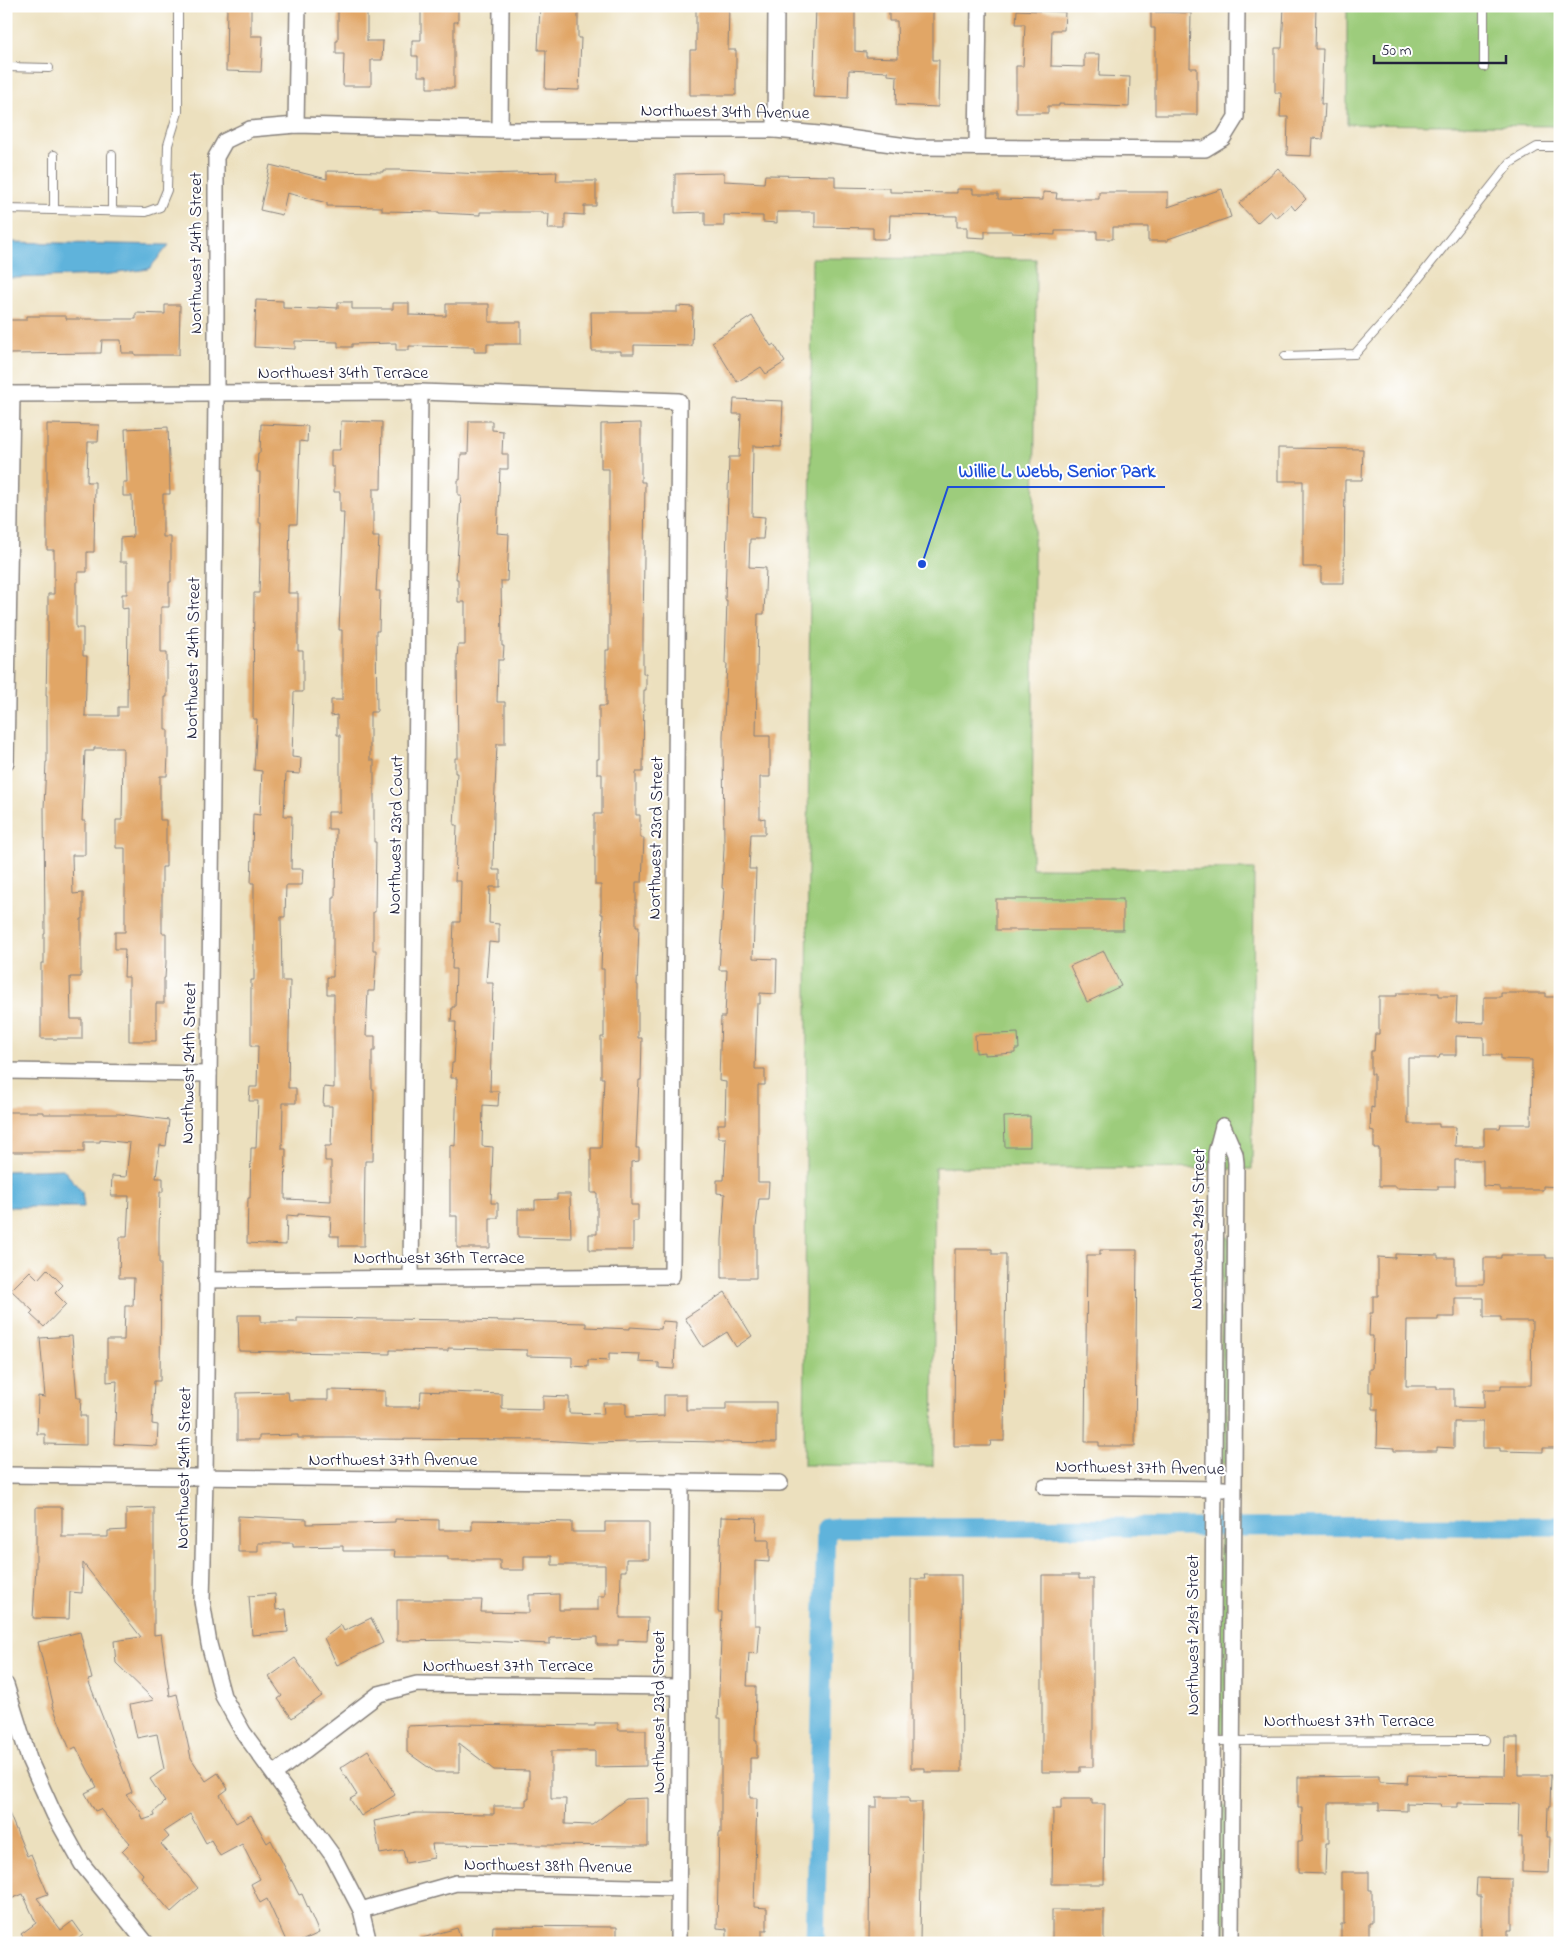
<svg xmlns="http://www.w3.org/2000/svg" width="1566" height="1949" font-family="'Indie Flower',sans-serif">
<rect width="100%" height="100%" fill="#fff"/>
<filter id="ink" filterUnits="userSpaceOnUse"><feTurbulence type="fractalNoise" baseFrequency=".02" numOctaves="2"/><feDisplacementMap in="SourceGraphic" scale="10" xChannelSelector="R" yChannelSelector="G"/><feConvolveMatrix kernelMatrix="1 2 1 2 8 2 1 2 1" color-interpolation-filters="sRGB"/></filter>
<filter id="wash" filterUnits="userSpaceOnUse"><feTurbulence type="fractalNoise" baseFrequency=".0096" numOctaves="4" result="noise"/><feDisplacementMap in="SourceGraphic" scale="20" xChannelSelector="R" yChannelSelector="G"/><feGaussianBlur stdDeviation="1.12" result="paint"/><feColorMatrix in="noise" values="0 0 0 0 0 0 0 0 0 0 0 0 0 0 0 0 0 1.4 0 .05"/><feComposite in="paint" operator="in"/></filter>
<g filter="url(#wash)">
<rect width="100%" height="100%" fill="#ece0be"/>
<g fill="#9dcc7b" stroke="#60775b">
<polygon points="1347,6 1560,6 1560,126 1347,124"/>
<polygon points="812,258 1036,259 1032,868 1254,869 1252,1169 935,1167 933,1466 804,1465"/>
<polygon points="1224,1237 1228,1237 1230,1240 1227,1463 1223,1463 1220,1459 1222,1239"/>
<polygon points="1223,1498 1226,1499 1228,1502 1227,1729 1225,1733 1221,1733 1218,1729 1220,1502"/>
<polygon points="1220,1804 1224,1804 1227,1807 1225,1943 1217,1943 1218,1807"/>
</g>
<g fill="#5fb3db" stroke="#406a8b">
<polygon points="6,242 169,245 149,269 103,275 14,278 6,278"/>
<polygon points="63,1169 82,1192 84,1207 6,1207 6,1171"/>
</g>
<g fill="none" stroke-linecap="round" stroke-linejoin="round">
<polyline stroke="#5fb3db" stroke-width="19" points="815,1943 826,1528 1560,1526"/>
</g>
<g id="blocks">
<g fill="#e1a666" fill-rule="evenodd">
<polygon points="227,6 251,6 251,36 263,36 261,72 226,71"/>
<polygon points="338,6 367,6 367,41 383,41 382,60 371,60 371,86 343,86 344,54 336,54 336,41 338,41"/>
<polygon points="421,6 458,6 458,22 454,22 454,88 427,88 427,76 418,76 418,56 412,56 412,40 421,40"/>
<polygon points="540,6 578,6 578,38 581,38 579,90 545,89 546,50 538,50"/>
<polygon points="696,6 729,6 728,50 736,50 736,95 690,95 690,50 696,50"/>
<polygon points="816,6 855,6 855,51 866,52 866,57 898,58 897,21 889,21 889,6 933,6 933,60 939,60 938,107 896,105 897,76 888,75 888,72 849,70 848,98 813,97"/>
<polygon points="1284,6 1316,6 1315,49 1323,49 1321,104 1325,104 1323,139 1312,138 1311,156 1287,155 1288,117 1280,117 1281,93 1275,93 1275,48 1282,48"/>
<polygon points="1017,10 1065,12 1064,30 1052,30 1051,66 1084,67 1084,54 1100,54 1099,76 1130,77 1129,107 1059,104 1059,106 1048,106 1048,113 1016,113 1016,66 1023,66 1025,24 1016,24"/>
<polygon points="1151,12 1191,13 1190,68 1197,68 1197,115 1155,115 1155,28 1151,28"/>
<polygon points="270,165 327,179 327,171 383,172 383,170 401,170 480,174 557,172 556,181 596,181 596,206 584,206 584,215 565,214 565,229 548,229 549,214 543,214 543,212 480,212 480,215 439,213 439,212 382,211 382,207 327,206 327,203 287,193 282,215 260,210"/>
<polygon points="1278,168 1306,199 1295,210 1291,205 1276,218 1270,211 1257,223 1239,204"/>
<polygon points="724,173 724,181 764,183 765,175 835,176 835,187 890,188 890,192 957,193 957,189 973,189 973,194 998,194 998,199 1043,200 1043,192 1057,193 1056,199 1099,199 1099,192 1168,192 1168,207 1222,189 1231,217 1168,239 1168,241 1148,241 1148,227 1113,227 1113,239 1097,239 1097,231 1055,231 1055,235 1012,233 1012,231 985,231 985,238 967,237 967,227 957,227 957,216 890,215 889,239 873,239 873,228 815,227 815,212 777,212 777,223 763,222 763,216 724,215 724,226 705,226 705,212 675,213 675,174"/>
<polygon points="256,300 283,301 283,308 318,309 318,307 338,308 338,302 352,302 352,309 393,309 393,303 409,303 409,315 446,316 446,304 489,304 489,322 521,322 521,344 487,344 487,352 474,352 474,347 409,346 409,350 396,350 396,343 352,344 352,347 338,347 338,342 295,341 295,349 254,347"/>
<polygon points="165,305 180,305 179,355 135,355 135,353 122,353 121,340 102,340 101,353 6,354 6,320 26,320 26,316 66,316 66,319 136,319 136,313 165,314"/>
<polygon points="677,306 693,307 692,346 634,345 634,354 621,354 621,351 592,351 591,312 677,312"/>
<polygon points="752,316 771,346 774,344 785,362 766,374 761,367 737,382 712,342"/>
<polygon points="734,399 783,401 781,447 753,446 752,516 765,517 763,539 750,539 749,567 766,568 764,614 758,614 756,736 770,736 770,777 760,777 760,819 765,818 765,834 751,834 749,869 756,869 753,958 777,959 776,994 760,993 760,1004 757,1004 755,1069 765,1069 765,1085 758,1085 758,1182 769,1182 768,1199 759,1199 756,1227 756,1278 722,1278 722,1240 725,1194 717,1193 717,1180 724,1180 726,1138 718,1138 718,1124 725,1124 726,1082 719,1081 721,1017 725,1017 727,970 719,970 724,889 722,888 724,848 723,736 727,664 725,664 727,600 725,600 729,457 739,457 741,414 733,414"/>
<polygon points="341,421 382,422 381,489 373,489 373,537 379,537 376,591 380,591 379,631 376,631 377,712 370,712 370,760 374,760 374,842 376,842 375,912 373,912 373,950 376,950 376,959 374,991 368,991 366,1036 375,1036 375,1051 372,1051 372,1089 374,1089 373,1161 365,1161 364,1246 339,1246 339,1236 330,1236 331,1216 298,1214 298,1216 287,1215 286,1245 247,1243 248,1198 250,1198 251,1148 256,1148 258,1101 249,1101 250,1087 257,1087 258,1046 251,1046 251,980 254,980 254,883 251,883 252,855 253,814 260,815 262,771 254,770 257,719 253,719 254,593 259,593 261,523 259,523 260,472 257,472 258,453 260,453 261,424 308,426 307,442 300,441 297,524 290,524 288,593 298,593 298,651 303,651 303,692 294,692 292,757 301,758 300,774 286,773 284,816 292,816 291,869 303,869 302,885 286,885 285,917 281,917 282,981 290,981 288,1088 296,1088 296,1103 283,1103 282,1149 286,1149 285,1199 331,1201 331,1161 325,1161 325,1146 331,1146 332,1106 323,1106 324,1087 334,1088 334,994 327,994 327,977 333,977 333,898 335,898 336,829 328,829 328,812 340,812 340,735 337,735 337,715 331,716 331,700 342,700 342,630 339,630 344,512 340,512 340,492 334,492 334,467 331,467 331,450 340,450"/>
<polygon points="469,421 492,421 492,430 503,431 502,454 508,454 508,469 500,469 497,533 509,534 507,581 501,581 502,646 504,646 503,660 498,660 497,702 505,702 505,744 497,744 494,812 493,870 500,870 500,887 490,887 489,923 499,924 499,943 489,942 486,983 493,983 490,1091 499,1091 498,1106 483,1105 482,1146 493,1147 491,1203 498,1203 498,1218 490,1218 490,1248 457,1248 457,1216 450,1216 450,1145 455,1146 457,1078 451,1078 452,1063 454,1063 456,1022 451,1022 452,1007 455,1007 456,969 452,969 454,922 460,922 461,881 455,881 457,825 454,825 457,773 455,773 455,758 458,758 457,658 458,645 465,645 465,602 458,602 458,579 456,579 461,495 458,495 458,480 460,480 461,454 468,454"/>
<polygon points="641,423 641,482 645,482 643,634 643,674 646,674 646,690 644,690 643,772 636,772 636,815 640,815 640,838 644,838 642,882 636,882 636,926 639,926 637,985 638,985 638,1038 642,1038 641,1080 639,1080 636,1148 639,1148 639,1161 631,1162 631,1205 638,1205 638,1221 633,1221 633,1250 589,1250 589,1234 597,1234 597,1193 591,1193 591,1148 601,1148 604,1078 601,1078 601,1037 604,1037 604,969 601,969 603,914 601,914 601,885 595,885 595,857 594,857 594,814 602,814 602,774 597,774 597,759 599,759 599,706 606,706 606,650 609,650 609,469 601,469 601,424"/>
<polygon points="47,424 99,425 98,442 88,442 87,482 95,482 94,552 87,552 87,572 78,572 78,582 76,582 76,628 83,628 83,656 87,656 85,716 118,716 118,707 127,707 128,608 122,609 122,594 127,594 127,562 120,562 120,538 133,537 132,496 123,496 123,482 127,482 125,429 168,427 170,494 163,494 163,537 171,537 171,582 169,582 169,607 161,607 161,652 167,652 167,697 165,697 165,730 168,730 168,755 167,776 160,776 160,820 166,820 166,867 162,867 162,933 166,933 166,963 165,978 164,978 164,1003 156,1003 156,1041 129,1041 129,977 124,977 125,949 115,949 115,932 125,932 125,848 116,848 116,820 122,820 123,748 94,748 94,751 85,751 82,821 85,821 85,855 72,855 73,894 83,893 83,919 81,919 81,977 70,977 71,1019 82,1019 82,1039 41,1039 41,963 44,963 44,934 45,934 44,808 46,762 47,762 47,696 46,696 47,649 48,649 48,594 54,594 54,550 47,550"/>
<polygon points="1278,448 1363,449 1362,480 1345,480 1344,583 1321,583 1321,567 1303,567 1303,481 1278,481"/>
<rect x="996" y="899" width="127" height="31"/>
<polygon points="1104,951 1121,986 1087,1002 1070,966"/>
<path d="M1397 993H1439V996H1457L1456 1022 1484 1023V997H1501V993H1546V997H1560V1187L1543 1186V1190H1500V1187L1483 1186V1160H1455V1186H1438V1189L1396 1188V1186H1379V1148H1374V1131L1370 1130 1371 1107 1374 1108V1074H1371V1051H1374L1375 1034H1379V996H1397ZM1456 1036 1484 1037V1055H1501V1059L1532 1060 1531 1124H1501L1500 1128H1484V1146H1455L1456 1127H1439V1124H1408V1058H1439L1440 1055H1456Z"/>
<polygon points="1018,1033 1019,1049 1015,1049 1015,1053 984,1055 984,1052 976,1053 975,1035"/>
<polygon points="6,1112 43,1112 43,1114 120,1114 169,1120 166,1146 160,1145 156,1178 163,1178 163,1192 160,1192 159,1232 159,1263 161,1263 160,1381 154,1381 152,1424 158,1425 157,1446 114,1444 117,1381 107,1382 107,1340 124,1340 125,1306 133,1306 134,1278 119,1278 120,1237 127,1237 129,1196 111,1196 112,1176 126,1177 130,1143 100,1140 100,1142 84,1142 84,1152 7,1152"/>
<polygon points="1030,1116 1030,1147 1005,1147 1004,1117"/>
<polygon points="557,1194 570,1194 571,1238 518,1237 518,1209 535,1209 535,1200 557,1199"/>
<polygon points="955,1249 992,1249 992,1254 1006,1254 1004,1441 991,1441 990,1446 954,1446"/>
<polygon points="1100,1250 1137,1250 1135,1446 1099,1446 1099,1442 1085,1442 1087,1255 1100,1255"/>
<path d="M1395 1254 1438 1255V1258H1455V1284H1484V1258H1501V1255H1546V1258H1560V1448H1543V1452L1500 1451V1448H1483V1422H1454V1448L1437 1447V1451H1394V1448L1377 1447 1378 1409H1373V1392H1369V1369H1372L1373 1336H1369L1370 1313H1373V1296H1378V1257L1395 1258ZM1455 1298H1484V1317H1501V1321H1532L1531 1385H1501V1389H1484V1408L1454 1407V1389H1437V1386H1406L1407 1320H1438V1317H1455Z"/>
<polygon points="47,1269 63,1285 55,1293 66,1304 44,1327 30,1314 33,1311 11,1290 30,1271 38,1279"/>
<polygon points="725,1292 752,1336 736,1347 727,1332 703,1347 685,1318"/>
<polygon points="238,1315 261,1315 261,1322 297,1322 297,1318 464,1320 586,1323 586,1327 630,1329 630,1327 661,1329 662,1321 676,1322 674,1369 659,1368 659,1363 639,1362 640,1354 609,1353 609,1361 588,1360 588,1367 572,1366 572,1357 527,1356 527,1350 448,1348 448,1351 390,1350 390,1354 239,1351"/>
<polygon points="72,1336 77,1398 81,1398 80,1416 86,1416 86,1445 45,1444 45,1434 37,1434 38,1396 45,1397 40,1338"/>
<polygon points="328,1390 385,1391 385,1407 420,1407 421,1391 502,1394 502,1409 543,1410 543,1396 569,1397 569,1413 604,1414 603,1403 626,1403 626,1417 664,1416 664,1395 686,1395 686,1410 726,1410 726,1402 776,1402 776,1443 664,1441 593,1443 542,1440 360,1439 360,1438 298,1438 298,1435 259,1436 259,1440 237,1440 237,1393 288,1392 289,1400 328,1400"/>
<polygon points="36,1507 62,1507 62,1537 108,1537 108,1531 126,1530 126,1509 154,1508 154,1635 161,1634 170,1696 177,1694 191,1758 206,1781 218,1773 228,1789 220,1795 236,1823 251,1815 267,1843 271,1840 299,1895 302,1894 319,1933 297,1943 287,1943 267,1899 260,1903 251,1884 260,1879 242,1844 220,1856 211,1840 206,1843 190,1814 164,1831 169,1837 161,1844 198,1888 171,1912 141,1877 143,1874 122,1851 130,1843 100,1809 95,1811 85,1793 97,1787 76,1747 70,1750 52,1704 53,1703 38,1642 80,1632 92,1679 88,1680 132,1792 126,1795 140,1811 143,1820 155,1816 154,1812 165,1802 150,1779 164,1769 157,1734 137,1738 130,1705 154,1700 116,1663 114,1641 141,1637 83,1563 82,1593 70,1592 69,1619 33,1618 36,1566"/>
<polygon points="238,1516 307,1519 307,1524 395,1522 395,1519 439,1520 439,1530 472,1530 472,1520 572,1522 572,1532 605,1532 605,1522 649,1522 649,1559 626,1559 626,1571 621,1571 620,1618 648,1618 647,1641 618,1640 618,1645 597,1645 597,1637 550,1638 550,1644 462,1640 397,1641 397,1600 482,1600 481,1612 529,1613 529,1595 559,1594 559,1610 598,1610 598,1596 605,1596 605,1565 552,1565 552,1556 524,1556 524,1570 500,1570 500,1560 448,1560 448,1557 394,1557 395,1551 343,1551 343,1546 293,1547 293,1543 258,1543 258,1552 238,1552"/>
<polygon points="721,1517 757,1518 756,1540 769,1540 769,1562 755,1561 755,1625 760,1625 758,1654 749,1653 747,1686 756,1686 755,1741 757,1741 757,1758 750,1758 750,1798 757,1798 754,1907 767,1908 767,1930 762,1930 762,1943 727,1943 727,1929 717,1928 719,1833 721,1833 721,1718 718,1718 722,1612 718,1612"/>
<polygon points="924,1575 961,1575 962,1772 925,1772 925,1768 911,1768 911,1579 925,1579"/>
<polygon points="1042,1575 1079,1575 1079,1579 1093,1579 1093,1767 1080,1767 1080,1772 1042,1772"/>
<polygon points="275,1594 276,1610 286,1609 288,1632 252,1635 249,1596"/>
<polygon points="371,1618 383,1643 337,1665 324,1638 341,1625 344,1631"/>
<polygon points="295,1658 322,1696 292,1718 278,1699 282,1696 269,1677"/>
<polygon points="595,1723 618,1723 618,1730 646,1730 646,1766 595,1767 595,1751 551,1751 551,1799 566,1799 565,1824 592,1825 626,1799 648,1798 648,1846 432,1844 434,1858 406,1863 403,1850 380,1854 374,1821 416,1813 494,1814 494,1806 526,1806 526,1799 529,1799 529,1771 494,1770 459,1743 459,1772 435,1772 407,1752 407,1726 458,1724 595,1726"/>
<polygon points="1505,1738 1518,1738 1518,1775 1551,1775 1550,1807 1548,1807 1547,1837 1550,1837 1549,1873 1522,1872 1522,1837 1518,1837 1519,1804 1458,1803 1458,1807 1440,1807 1441,1804 1407,1803 1407,1811 1379,1810 1379,1803 1329,1803 1329,1843 1326,1843 1325,1874 1298,1873 1298,1842 1301,1842 1302,1808 1298,1808 1298,1777 1379,1776 1379,1782 1407,1783 1408,1775 1504,1776"/>
<polygon points="368,1750 395,1795 361,1816 350,1799 357,1795 340,1768"/>
<polygon points="877,1797 909,1797 909,1802 922,1802 920,1943 869,1943 870,1807 877,1807"/>
<polygon points="1061,1799 1092,1799 1092,1804 1105,1804 1104,1884 1052,1884 1053,1809 1061,1809"/>
<polygon points="6,1806 27,1856 31,1854 48,1894 37,1898 61,1930 73,1921 83,1935 73,1943 28,1943 21,1934 36,1923 23,1894 6,1901"/>
<polygon points="1341,1872 1369,1872 1369,1890 1372,1890 1372,1923 1369,1923 1369,1943 1341,1943 1341,1924 1344,1924 1344,1890 1341,1890"/>
<polygon points="1477,1878 1512,1879 1512,1930 1508,1930 1508,1943 1481,1943 1481,1896 1476,1896"/>
<rect x="1052" y="1910" width="52" height="33"/>
<polygon points="493,1926 617,1927 617,1943 492,1943"/>
<polygon points="457,1928 462,1943 420,1943 419,1939"/>
</g>
</g>
</g>
<g filter="url(#ink)">
<use href="#blocks" fill-opacity="0" stroke="#87817c" stroke-width="1"/>
<g fill="none" stroke-linecap="round" stroke-linejoin="round">
<g stroke="#87817c" stroke-width="10">
<g id="lane">
<polyline points="6,67 49,68"/>
<polyline points="1484,67 1484,6"/>
<polyline points="6,209 146,212 160,207 167,190 168,145 178,112 178,6"/>
<polyline points="54,210 54,155"/>
<polyline points="112,211 112,155"/>
<polyline points="1285,356 1355,354 1388,317 1510,163 1537,147 1560,147"/>
<polyline points="1212,1741 1485,1740"/>
</g>
</g>
<g stroke="#87817c" stroke-width="18">
<g id="street">
<polyline points="296,125 298,6"/>
<polyline points="500,130 501,6"/>
<polyline points="775,130 776,6"/>
<polyline points="977,147 979,6"/>
<polyline points="6,394 420,392 679,401 672,1276 206,1280"/>
<polyline points="6,762 12,394"/>
<polyline points="6,1071 209,1074"/>
<polyline points="1223,1126 1235,1154 1236,1163 1231,1943"/>
<polyline points="411,1277 420,392"/>
<polyline points="6,1475 780,1483"/>
<polyline points="1045,1487 1224,1489"/>
<polyline points="6,1685 29,1759 54,1814 82,1864 146,1943"/>
<polyline points="274,1774 379,1694 417,1684 679,1687"/>
<polyline points="361,1910 456,1883 678,1888"/>
<polyline points="369,1943 361,1910 333,1856 243,1732 223,1696 209,1644 202,1601 205,1478 216,393 216,157 225,141 250,129 296,125 500,130 775,130 819,134 914,147 1205,149 1223,138 1236,117 1237,6"/>
<polyline points="678,1943 681,1482"/>
<polyline points="1211,1943 1216,1153 1223,1126"/>
</g>
</g>
<use href="#lane" stroke="#fff" stroke-width="8"/>
<use href="#street" stroke="#fff" stroke-width="15"/>
</g>
</g>
<g text-anchor="middle" dominant-baseline="central" stroke-width="4" stroke-linejoin="round" paint-order="stroke">
<g font-size="18" fill="#22223b" stroke="#fff">
<text transform="translate(725 113) rotate(1)">Northwest 34th Avenue</text>
<text transform="translate(197 253) rotate(-90)">Northwest 24th Street</text>
<text x="343" y="374">Northwest 34th Terrace</text>
<text transform="translate(194 658) rotate(-89)">Northwest 24th Street</text>
<text transform="translate(397 835) rotate(-89)">Northwest 23rd Court</text>
<text transform="translate(657 838) rotate(-89)">Northwest 23rd Street</text>
<text transform="translate(190 1063) rotate(-89)">Northwest 24th Street</text>
<text transform="translate(1199 1229) rotate(-89)">Northwest 21st Street</text>
<text x="439" y="1259">Northwest 36th Terrace</text>
<text x="393" y="1461">Northwest 37th Avenue</text>
<text transform="translate(185 1468) rotate(-89)">Northwest 24th Street</text>
<text transform="translate(1140 1469) rotate(1)">Northwest 37th Avenue</text>
<text transform="translate(1194 1635) rotate(-90)">Northwest 21st Street</text>
<text x="508" y="1667">Northwest 37th Terrace</text>
<text transform="translate(660 1712) rotate(-90)">Northwest 23rd Street</text>
<text x="1349" y="1722">Northwest 37th Terrace</text>
<text transform="translate(548 1867) rotate(1)">Northwest 38th Avenue</text>
</g>
</g>
<path fill="none" stroke="#1d4ed8" stroke-width="2" d="M922 564L948 487H1165"/>
<circle fill="#1d4ed8" stroke="#fff" stroke-width="2" cx="922" cy="564" r="5"/>
<g font-size="19" text-anchor="middle" font-weight="bold" fill="#1d4ed8" stroke="#fff" stroke-width="4" stroke-linejoin="round" paint-order="stroke">
<text x="1057" y="477">Willie L. Webb, Senior Park</text>
</g>
<rect width="1566" height="1949" fill="none" stroke="#fff" stroke-width="25"/>
<path d="M1374 55v8h132v-8" fill="none" stroke="#22223b" stroke-width="2.5"/>
<text x="1381" y="55" font-size="15" fill="#22223b" stroke="#ffffff" stroke-width="4" paint-order="stroke">50 m</text>
</svg>
